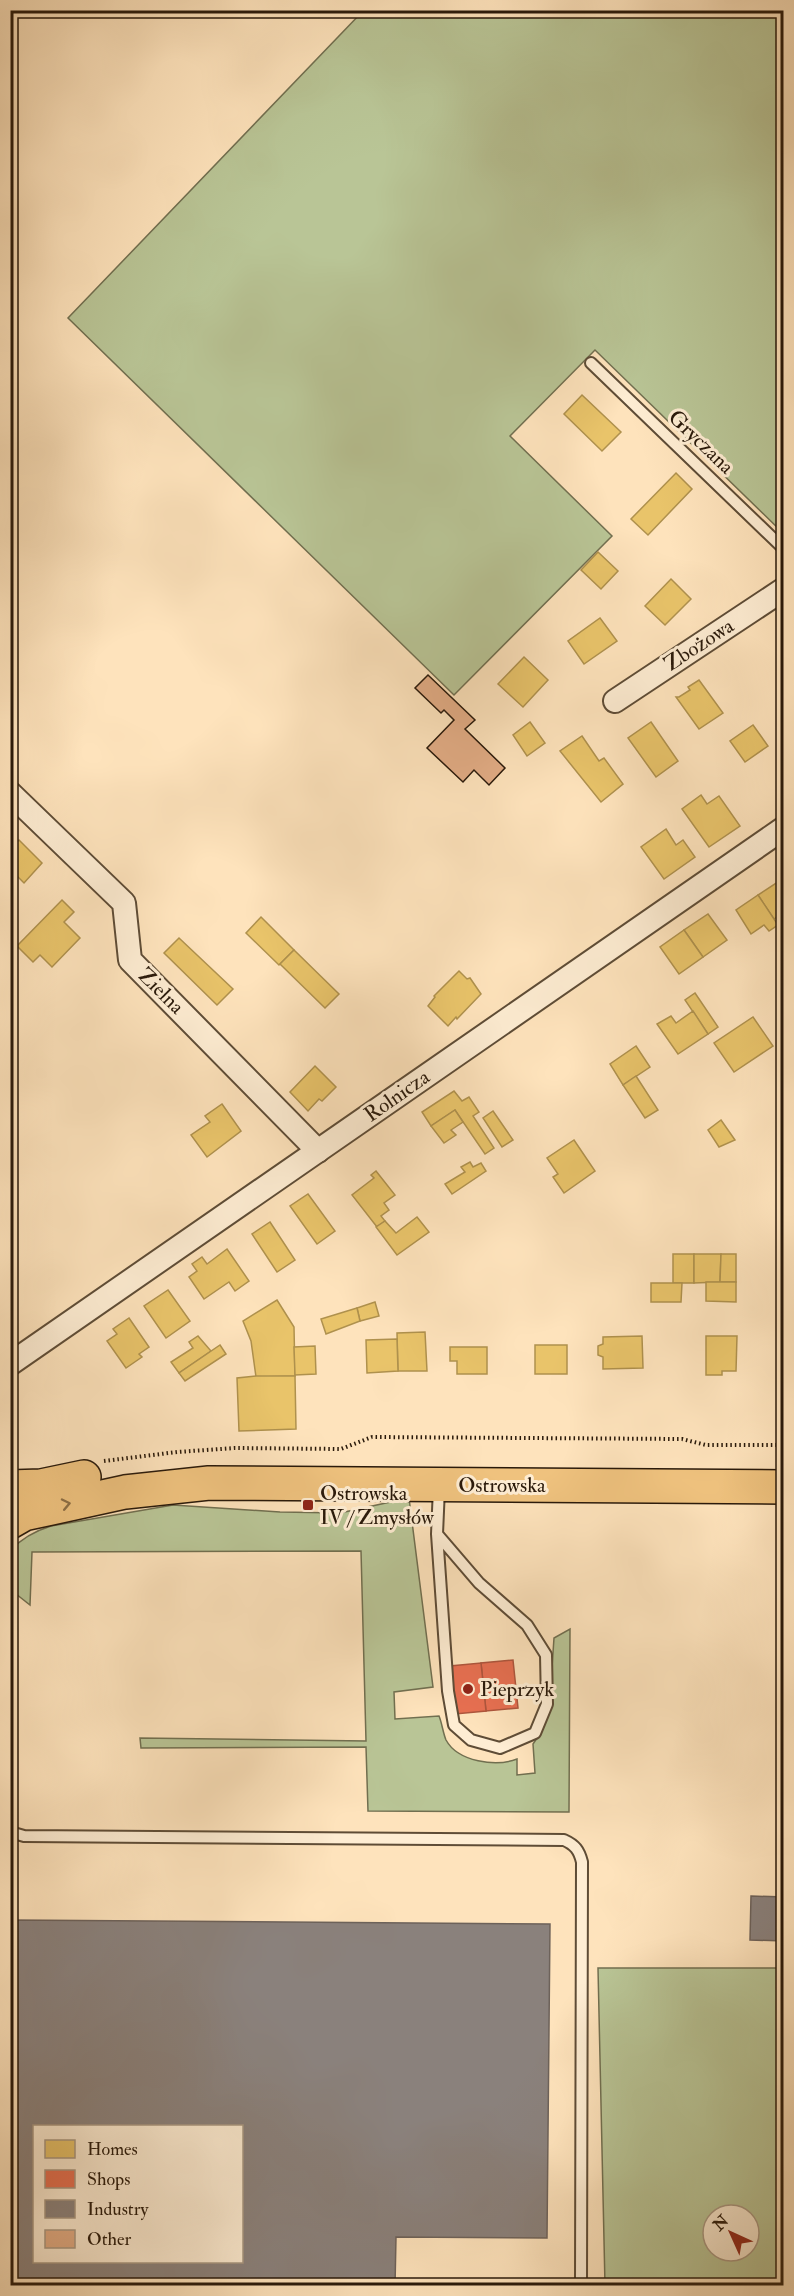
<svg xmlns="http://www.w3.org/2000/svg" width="794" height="2296" font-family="'IM FELL Double Pica',serif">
<rect width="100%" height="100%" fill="#fee3bc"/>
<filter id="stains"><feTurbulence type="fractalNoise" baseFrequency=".00333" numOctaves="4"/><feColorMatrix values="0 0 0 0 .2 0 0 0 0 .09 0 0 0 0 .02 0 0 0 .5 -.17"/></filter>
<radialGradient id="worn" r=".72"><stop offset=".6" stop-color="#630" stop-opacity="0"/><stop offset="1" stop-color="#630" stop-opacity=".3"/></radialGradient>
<g fill="#b9c596" stroke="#716f50" stroke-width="1.5" fill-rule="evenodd">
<polygon points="363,11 783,11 783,533 595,350 510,436 612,536 454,695 68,318"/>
<path d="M409 1498 433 1687 394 1692 395 1719 439 1716C442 1723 443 1733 446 1740 458 1762 496 1767 517 1759V1775L535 1773 533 1744 542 1731 549 1712 554 1638 570 1629 569 1812 368 1811 366 1747 141 1748 140 1738 366 1741 361 1551 32 1552 30 1605 11 1590V1550C22 1538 35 1531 51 1526L173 1505 280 1512 340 1513Z"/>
<path d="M598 1968H783V2285H605ZM713 2215H749V2251H713Z"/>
</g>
<g fill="#e9c46a" stroke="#af914d" stroke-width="1.5">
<polygon points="582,395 621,432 602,451 564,414"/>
<polygon points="676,473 692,489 648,535 631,519"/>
<polygon points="598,552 618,571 601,589 581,570"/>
<polygon points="671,579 691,599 665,625 645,606"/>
<polygon points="600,618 617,641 584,664 568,641"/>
<polygon points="524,657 548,680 523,707 498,684"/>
<polygon points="699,680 723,713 699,729 676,697 679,697 690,690 688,687"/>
<polygon points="530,722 545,743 527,756 513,735"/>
<polygon points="651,722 678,761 656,777 628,738"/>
<polygon points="753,725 768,746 745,762 730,741"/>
<polygon points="582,736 599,761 604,758 623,784 601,802 560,751"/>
<polygon points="701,795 707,804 719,796 740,826 709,847 682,809"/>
<polygon points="666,829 676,845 683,840 695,857 664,879 641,847"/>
<polygon points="19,840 42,863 24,883 10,869 10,848"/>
<polygon points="784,878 784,912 774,919 758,895"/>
<polygon points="758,895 778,925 769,931 764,925 751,934 736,910"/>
<polygon points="62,900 74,912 64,922 80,938 52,967 40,955 33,962 17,946"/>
<polygon points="708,914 727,940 703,957 684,930"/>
<polygon points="261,917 294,950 279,965 246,933"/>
<polygon points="684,930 703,957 679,974 660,947"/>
<polygon points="179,938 233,989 217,1005 164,953"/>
<polygon points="294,950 339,994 325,1008 280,964"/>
<polygon points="459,971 467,979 470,978 481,994 457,1019 456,1017 448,1026 428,1006 435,997 434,996"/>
<polygon points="695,993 718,1027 708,1034 685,1000"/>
<polygon points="693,1011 708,1034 678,1054 657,1024 671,1016 676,1023"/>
<polygon points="753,1017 773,1046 734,1072 714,1043"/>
<polygon points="636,1046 650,1067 623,1085 610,1064"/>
<polygon points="315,1066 336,1087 322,1101 319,1099 308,1111 290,1092"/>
<polygon points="636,1076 658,1110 645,1118 623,1085"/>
<polygon points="454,1091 462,1101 469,1097 479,1112 473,1116 494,1148 485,1154 455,1110 431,1126 422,1112"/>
<polygon points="222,1104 241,1131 207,1157 191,1135 210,1122 205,1116"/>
<polygon points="455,1110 463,1122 451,1130 456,1135 444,1143 431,1126"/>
<polygon points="493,1111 513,1140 502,1147 483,1118"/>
<polygon points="721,1120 735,1140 719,1147 708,1130"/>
<polygon points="574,1140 595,1171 564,1193 553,1177 558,1174 547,1158"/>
<polygon points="470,1162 473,1167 481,1163 486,1171 452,1194 445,1184 465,1172 461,1167"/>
<polygon points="376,1171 395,1195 384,1203 389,1210 381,1216 385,1221 377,1227 352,1195 374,1178 371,1175"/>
<polygon points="308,1194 335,1231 317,1244 290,1206"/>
<polygon points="417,1217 429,1232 397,1255 376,1227 385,1221 396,1233"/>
<polygon points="270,1222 295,1260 277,1272 252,1234"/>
<polygon points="227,1249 249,1281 235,1291 229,1282 204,1299 189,1277 197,1271 192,1264 202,1257 207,1264"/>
<rect x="673" y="1254" width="21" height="29"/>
<polygon points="694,1254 721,1254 720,1282 694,1283"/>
<polygon points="721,1254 736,1254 736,1282 720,1282"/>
<polygon points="706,1282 736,1282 736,1302 706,1301"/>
<polygon points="651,1283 682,1283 681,1302 651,1302"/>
<polygon points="168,1290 190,1321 166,1338 144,1306"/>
<polygon points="277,1300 294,1327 295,1376 256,1377 251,1341 243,1321"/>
<polygon points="375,1302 379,1316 360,1321 357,1308"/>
<polygon points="357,1308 360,1321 326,1334 321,1319"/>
<polygon points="129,1318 149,1347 139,1354 142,1357 126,1368 107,1341 117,1334 113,1329"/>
<polygon points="425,1332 427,1371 398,1371 397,1333"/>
<polygon points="198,1336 211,1351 179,1373 171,1362 193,1348 189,1342"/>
<polygon points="642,1336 643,1368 603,1369 603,1357 598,1355 598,1346 603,1344 603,1337"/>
<polygon points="706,1336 737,1336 736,1371 722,1371 722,1375 706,1375"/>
<polygon points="397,1339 398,1371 367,1373 366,1340"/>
<polygon points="220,1345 226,1354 185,1381 179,1373"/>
<rect x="535" y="1345" width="32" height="29"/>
<polygon points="315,1346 316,1374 295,1375 294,1347"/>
<polygon points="450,1347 487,1347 487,1374 457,1374 457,1361 450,1361"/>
<polygon points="256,1376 295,1376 296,1429 239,1431 237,1378"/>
</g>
<g fill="#e76f51" stroke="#ae553c" stroke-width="1.5">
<polygon points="513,1660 518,1708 486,1711 481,1663"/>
<polygon points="481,1663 486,1711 455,1714 450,1666"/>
</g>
<g fill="#8a817c" stroke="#6d625a" stroke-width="1.5" fill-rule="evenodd">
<polygon points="751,1896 784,1897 784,1941 750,1940"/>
<path d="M10 1920 550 1924 547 2238 396 2237 395 2286H10ZM34 2126H242V2262H34Z"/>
</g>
<polygon fill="#e2ac85" stroke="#29190a" stroke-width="1.5" points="428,675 475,720 465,729 505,768 489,785 474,770 463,782 427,748 454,720 444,710 441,713 415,688"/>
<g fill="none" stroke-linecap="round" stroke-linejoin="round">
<g stroke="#5e4c36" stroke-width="14">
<g id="service">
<polyline points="591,363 784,549"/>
<polyline points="437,1534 479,1583 527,1625 546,1655 547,1704 535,1733 500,1748 471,1740 454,1725 448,1691 437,1534 439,1488"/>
<path d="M10 1832 24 1836 564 1840C575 1845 579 1850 582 1862L581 2286"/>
</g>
</g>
<g stroke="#5e4c36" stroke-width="26">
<g id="minor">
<polyline points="615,701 784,589"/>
<polyline points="10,793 124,903 130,960 318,1151"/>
<polyline points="10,1364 784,828"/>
</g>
</g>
<g stroke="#29190a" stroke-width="36">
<g id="primary">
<polyline points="10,1487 41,1486 84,1477"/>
<polyline points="10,1522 24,1514 125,1492 209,1483 784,1487"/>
</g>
</g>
<polyline stroke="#29190a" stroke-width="4" stroke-dasharray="1.5 3" stroke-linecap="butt" points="104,1461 177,1452 235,1448 341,1449 372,1437 682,1439 706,1445 784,1445"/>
<use href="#service" stroke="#feedd3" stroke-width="10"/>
<use href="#minor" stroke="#feedd3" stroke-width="22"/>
<use href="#primary" stroke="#efc27e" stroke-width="33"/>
</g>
<defs><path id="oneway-chevron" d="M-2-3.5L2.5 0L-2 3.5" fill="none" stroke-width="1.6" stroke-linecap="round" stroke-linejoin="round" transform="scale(1.5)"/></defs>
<use stroke="#8c6e44" href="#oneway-chevron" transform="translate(66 1504) rotate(-12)"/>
<g fill="#8f2418" stroke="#feedd3" stroke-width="2">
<rect x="302" y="1499" width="12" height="12" rx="3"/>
<circle cx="468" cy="1689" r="6"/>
</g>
<g text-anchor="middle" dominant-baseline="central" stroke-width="6" stroke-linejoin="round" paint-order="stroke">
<g font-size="21" fill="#29190a" stroke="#feedd3">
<text transform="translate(701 442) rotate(44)">Gryczana</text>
<text transform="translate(699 645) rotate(-33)">Zbożowa</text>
<text transform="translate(161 991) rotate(45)">Zielna</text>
<text transform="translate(397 1096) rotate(-35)">Rolnicza</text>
<text x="502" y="1485">Ostrowska</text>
</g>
<g font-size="21" fill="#29190a" stroke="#feedd3" text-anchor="start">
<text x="320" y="1493">Ostrowska<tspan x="320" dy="24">IV / Zmysłów</tspan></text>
<text x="480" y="1689">Pieprzyk</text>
</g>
</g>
<rect width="794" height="2296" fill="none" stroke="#fee3bc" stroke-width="36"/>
<rect x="12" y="12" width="770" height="2272" fill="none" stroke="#29190a" stroke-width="3"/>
<rect x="18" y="18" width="758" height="2260" fill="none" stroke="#29190a" stroke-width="1.5"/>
<rect x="33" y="2125" width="210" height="138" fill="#feedd3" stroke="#a99883" stroke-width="1.5"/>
<rect x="45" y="2140" width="30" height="18" fill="#e9c46a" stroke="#a99883" stroke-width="1.5"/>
<text x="87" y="2155" font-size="18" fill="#29190a">Homes</text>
<rect x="45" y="2170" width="30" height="18" fill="#e76f51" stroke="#a99883" stroke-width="1.5"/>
<text x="87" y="2185" font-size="18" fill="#29190a">Shops</text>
<rect x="45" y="2200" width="30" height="18" fill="#8a817c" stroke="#a99883" stroke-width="1.5"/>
<text x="87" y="2215" font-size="18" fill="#29190a">Industry</text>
<rect x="45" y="2230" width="30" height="18" fill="#e2ac85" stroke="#a99883" stroke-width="1.5"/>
<text x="87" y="2245" font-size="18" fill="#29190a">Other</text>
<g transform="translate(731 2233) rotate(315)"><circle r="28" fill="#feedd3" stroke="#a99883" stroke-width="1.5"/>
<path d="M0-4.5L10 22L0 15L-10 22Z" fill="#8f2418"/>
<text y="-9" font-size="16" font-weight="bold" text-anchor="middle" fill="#29190a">N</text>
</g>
<rect width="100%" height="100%" filter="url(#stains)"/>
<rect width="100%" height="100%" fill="url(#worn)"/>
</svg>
